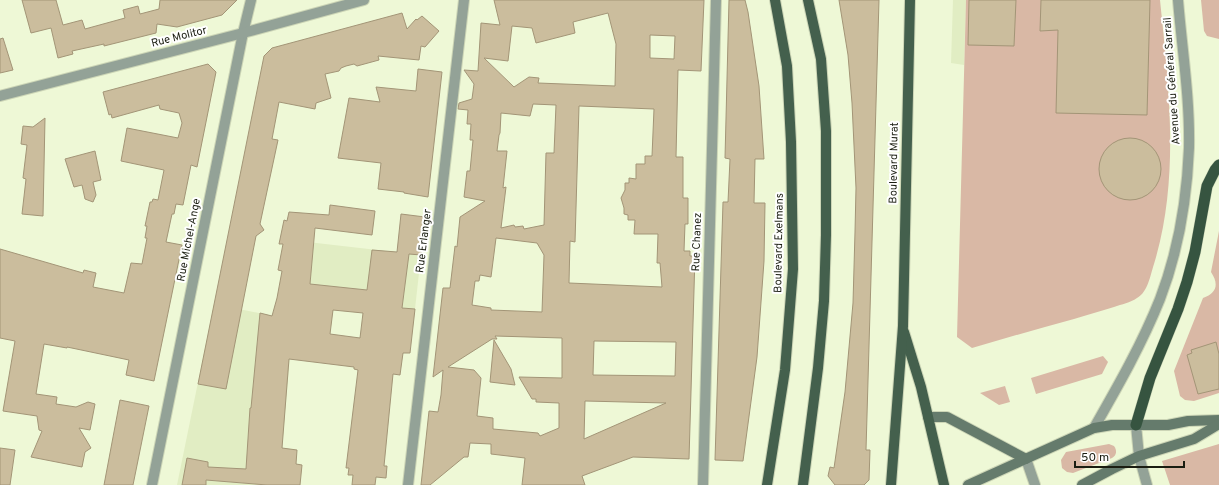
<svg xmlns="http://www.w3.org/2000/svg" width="1219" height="485" font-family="Overpass,sans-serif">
<rect width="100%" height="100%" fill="#eef8d6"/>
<g fill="#e1edc3">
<polygon points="953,0 966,0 964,65 951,63"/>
<polygon points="299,241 421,255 415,309 295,297"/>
<polygon points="214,304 293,320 279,485 177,485"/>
</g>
<g fill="#d9b8a5">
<path d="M966 0H1160C1169 88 1180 178 1154 264 1150 276 1148 292 1137 298 1130 303 1122 304 1114 307 1101 311 1087 315 1074 319 1040 328 1006 338 972 348L957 337Z"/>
<polygon points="1201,0 1219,0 1219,39 1207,36 1204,31"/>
<path d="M1219 231V393L1194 401 1185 400 1180 396 1174 371 1203 298C1217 293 1219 284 1211 272Z"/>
<polygon points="1103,356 1108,362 1102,374 1036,394 1031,378"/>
<polygon points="1005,386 1010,402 999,405 980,393"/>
<path d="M1109 444 1114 446C1117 450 1117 455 1112 458L1073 473 1067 472 1062 468 1061 460 1066 452Z"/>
<polygon points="1219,444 1219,485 1170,485 1162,461"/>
</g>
<g fill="#cbbd9d" stroke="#a39577" fill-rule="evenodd">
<polygon points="22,0 56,0 63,25 82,20 85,29 125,18 123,10 138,6 140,14 159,9 160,0 237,0 222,15 177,27 157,24 156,33 104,46 104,44 72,51 73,54 58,58 51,28 31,33"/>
<path d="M494 0H704L701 71 678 70 676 157H683V198H688V224H685L684 251H690V256H695L689 459 633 457 582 476 585 485H522L525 458 491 454V444L470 443 468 457H464L430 485H421L429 411 438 412 441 395 443 370 433 377 443 288H450L455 246 457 247 460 217 485 201 464 197 467 171H470L473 140H470L471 124H467L468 110 458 109 459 103 472 99 474 84 464 70 478 71 481 23 500 25ZM608 13 616 44 615 86 538 83 539 78 529 77 514 87 484 58 508 61 512 26 532 28 536 43 575 33 573 22ZM650 35 675 36 674 59 650 58ZM533 104 556 105 554 153H546L544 225 524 229 523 226 515 227 514 225 501 228 506 187 503 188 507 151H497L499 135 500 133 501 113 530 116ZM579 106 654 109 652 156H645V164H636V179L629 178V183H625V190L621 198 624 208V214L628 215V220H635L634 234H658L657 263H660L662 287 569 283 570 241 575 242ZM496 238 537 243 544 255 542 312 491 310V308L472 305 475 281H479L480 275 491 277ZM495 336 562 338V378L519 377 532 399H536V402L559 403V428L540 436 538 433 493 429V418L477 416 481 378 474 370 448 367 492 339H497ZM594 341 676 342 675 376 593 375ZM585 401 666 403 584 439Z"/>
<polygon points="729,0 745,0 748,12 759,86 764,159 755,159 754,203 765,203 764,261 757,357 743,461 715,460 723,202 728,202 730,159 725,158"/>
<polygon points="839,0 879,0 866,450 870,450 869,480 864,485 835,485 828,476 830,467 834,468 845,392 853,303 855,232 856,188 852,103 848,55"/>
<polygon points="969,0 1016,0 1014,46 968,45"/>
<polygon points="1041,0 1150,0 1147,115 1056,113 1058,30 1040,31"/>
<polygon points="402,13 407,29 416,19 417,20 422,16 439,31 425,47 421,46 419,60 378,56 379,60 357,66 354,64 346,66 341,68 339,71 325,74 331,98 316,103 315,109 279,102 272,139 278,140 260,224 264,230 256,236 226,389 198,384 264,56 272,48"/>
<polygon points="3,38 13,70 0,73 0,39"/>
<polygon points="208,64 216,72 197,167 191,165 183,205 176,204 174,214 172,214 166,242 182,245 154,381 126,375 129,360 67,347 67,348 44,344 36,394 57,397 56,404 76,407 88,402 95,404 90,430 79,428 91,448 85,452 82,467 31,457 42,431 39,430 37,416 3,411 15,341 0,338 0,249 83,273 84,270 96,273 93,287 124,293 131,263 142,264 147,238 145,238 147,226 145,226 150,202 152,202 153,199 158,200 164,170 121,161 127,128 178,138 182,123 179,113 160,109 159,105 112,118 111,114 109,115 103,92"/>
<polygon points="418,69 442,72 428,197 404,193 404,192 378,189 381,163 338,158 349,98 380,102 376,87 416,91"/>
<polygon points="45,118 43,216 22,214 26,179 23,178 27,145 21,144 23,126 33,127"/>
<circle cx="1130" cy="169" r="31"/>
<polygon points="95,151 101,180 93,182 96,195 93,202 85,199 82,185 74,187 65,159"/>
<path d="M330 205 375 211 372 235 315 228 310 284 367 290 372 250 397 252 401 214 425 217 421 255 409 254 402 308 415 309 410 353H403L400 375 393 374 384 466H387L386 478 376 477 375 485H352L353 475H348L349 468H346L358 370 354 369V367L289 359 282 448 297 450 296 464 302 465 300 485H267L206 480V485H182L187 458 208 462V467L246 469 250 408H251L260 313 272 316 277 298 282 271 278 270 283 244H279L284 220 287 221 289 212 329 215ZM333 310 363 313 360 338 330 334Z"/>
<polygon points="494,340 511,369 515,385 490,382"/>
<polygon points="1216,342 1219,354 1219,389 1198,394 1187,355 1192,353 1191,350"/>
<polygon points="120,400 149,406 133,485 104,485"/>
<polygon points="0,448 15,450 10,485 0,485"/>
</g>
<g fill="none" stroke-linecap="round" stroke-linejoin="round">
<g stroke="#ccd5b6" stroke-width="12">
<g id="minor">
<polyline points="1136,425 1139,456 1147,485"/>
<path d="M1094 428C1118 386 1142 344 1160 299 1178 252 1187 198 1189 148 1190 98 1182 49 1178 0"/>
<polyline points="1026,459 1035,485"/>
<polyline points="152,485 243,33 251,0"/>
<polyline points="408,485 464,0"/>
<polyline points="703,485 716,0"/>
</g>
</g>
<g stroke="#ccd5b6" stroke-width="12">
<polyline id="tertiary" points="0,96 243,33 364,0"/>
</g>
<g stroke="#ccd5b6" stroke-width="12">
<g id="secondary">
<polyline points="928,417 947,417 1026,459"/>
<polyline points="968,485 1094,428 1112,425 1168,425 1188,421 1219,420"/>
<polyline points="1082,485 1112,469 1139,456 1194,439 1219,424"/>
</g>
</g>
<g stroke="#ccd5b6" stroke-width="12">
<g id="primary">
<polyline points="904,332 921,387 944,485"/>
<polyline points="767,485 785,370 793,269 791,142 787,66 775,0"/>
<polyline points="803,485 818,368 824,301 826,235 826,131 821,59 808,0"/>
<polyline points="891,485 903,326 910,0"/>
</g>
</g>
<g stroke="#ccd5b6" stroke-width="12">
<polyline id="trunk" points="1136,425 1150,378 1178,309 1187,282 1195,252 1207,186 1215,170 1219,165"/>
</g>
<use href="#minor" stroke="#93a297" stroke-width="10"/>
<use href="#tertiary" stroke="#93a297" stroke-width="10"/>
<use href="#secondary" stroke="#657b6c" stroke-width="10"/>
<use href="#primary" stroke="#44604d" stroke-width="10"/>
<use href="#trunk" stroke="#365440" stroke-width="11"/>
</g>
<g text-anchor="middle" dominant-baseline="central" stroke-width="4" stroke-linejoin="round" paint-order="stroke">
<g font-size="11" fill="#1a1d11" stroke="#fff">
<text transform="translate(179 37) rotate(-14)">Rue Molitor</text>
<text transform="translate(1172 81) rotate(-94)">Avenue du Général Sarrail</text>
<text transform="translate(894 163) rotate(-89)">Boulevard Murat</text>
<text transform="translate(189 240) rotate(-79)">Rue Michel-Ange</text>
<text transform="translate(424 241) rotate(-83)">Rue Erlanger</text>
<text transform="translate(697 242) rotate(-88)">Rue Chanez</text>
<text transform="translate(779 243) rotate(-89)">Boulevard Exelmans</text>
</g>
</g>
<path d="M1075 461v6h109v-6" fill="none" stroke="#1a1d11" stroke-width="2"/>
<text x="1081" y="461" font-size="12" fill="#1a1d11" stroke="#ffffff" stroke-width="3" paint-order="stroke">50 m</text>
</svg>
